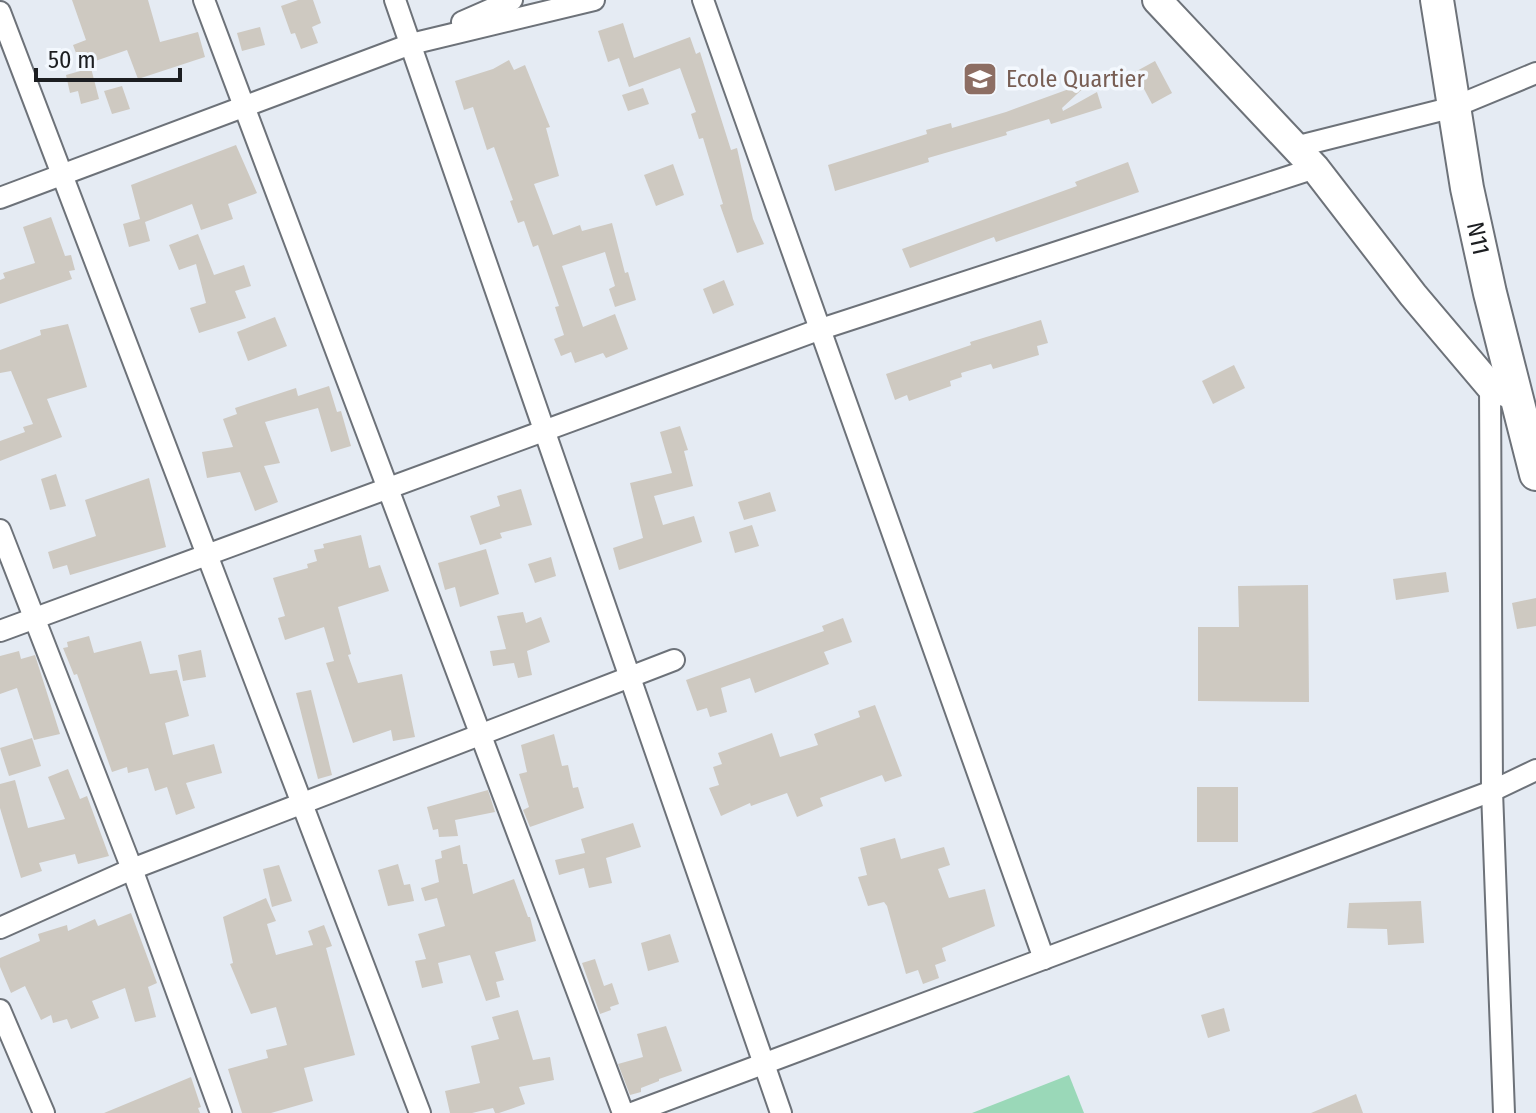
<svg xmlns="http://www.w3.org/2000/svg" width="1536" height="1113" font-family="'Fira Sans Condensed',sans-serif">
<rect width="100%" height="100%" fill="#e5ebf3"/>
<polygon fill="#9ad8b8" points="1069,1075 1084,1113 972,1113"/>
<g fill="#cec9c1">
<polygon points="72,0 148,0 160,42 198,32 205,57 138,79 127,50 81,66 73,45 86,40"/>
<polygon points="298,0 313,0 321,23 312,27 318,43 301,49 295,33 291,34 281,6"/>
<polygon points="623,23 634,58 690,37 696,54 700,52 731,150 737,148 753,219 764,244 737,253 720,205 723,204 703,138 699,139 691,114 696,112 680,68 629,87 619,58 608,62 598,31"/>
<polygon points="260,27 265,45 242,51 237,33"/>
<polygon points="509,60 514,70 525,65 550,127 546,128 559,176 534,184 553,235 580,225 582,231 612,223 625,273 628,272 636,300 615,307 609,289 615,286 605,252 562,266 583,327 615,314 628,349 606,358 603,353 575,363 571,352 561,356 554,339 564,335 555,307 559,306 538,245 533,247 524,221 518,223 510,201 513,200 494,147 487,150 473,107 464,110 455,81 493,69"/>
<polygon points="1155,61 1172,93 1152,104 1135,72"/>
<polygon points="91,68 99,99 81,104 78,91 70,93 66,75"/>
<polygon points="1091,81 1062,108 1063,111 1097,92 1102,108 1051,124 1049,119 1006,132 1007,135 928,158 929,162 835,191 828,165 927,134 926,130 951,123 952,128 1006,112"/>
<polygon points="122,86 130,109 112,114 104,91"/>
<polygon points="643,88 649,104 628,111 622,95"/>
<polygon points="236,145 257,193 228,204 233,219 201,230 192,204 145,222 150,241 129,247 123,224 140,219 131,185"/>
<polygon points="1128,162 1139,192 996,242 994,237 910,268 902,249 1077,186 1075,182"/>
<polygon points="673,164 684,195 656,206 644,175"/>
<polygon points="51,217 65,256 71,255 75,270 69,271 72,279 0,304 0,280 5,278 3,273 35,263 23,227"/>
<polygon points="198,234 214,275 244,265 251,286 235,291 246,318 199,333 190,308 206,303 196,264 179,270 169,245"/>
<polygon points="724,280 734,305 713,314 703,289"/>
<polygon points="275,317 287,346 248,361 237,332"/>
<polygon points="1041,320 1048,343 1037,346 1039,355 993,369 991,364 961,373 962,377 950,381 951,386 909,401 907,395 895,400 886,374 971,345 970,342"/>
<polygon points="68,324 87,387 47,399 62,437 0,461 0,441 25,432 23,427 33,424 11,371 0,373 0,350 41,335 40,330"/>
<polygon points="1234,365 1245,388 1213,404 1202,381"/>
<polygon points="329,386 337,412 341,411 351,446 331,452 318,408 265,422 280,463 264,466 278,502 255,511 240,472 207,478 202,452 233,447 223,419 237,414 235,408 296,388 298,396"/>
<polygon points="680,426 688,450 684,451 693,486 654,496 663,525 694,516 702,542 619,570 613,548 643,538 630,483 672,473 660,432"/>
<polygon points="56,474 66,506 50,510 41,479"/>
<polygon points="149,478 166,547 70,575 67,565 53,569 48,552 96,536 85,500"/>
<polygon points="521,489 532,525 500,533 502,538 480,545 470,516 500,506 497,496"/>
<polygon points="770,492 776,511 744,520 738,502"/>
<polygon points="752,525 759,546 735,553 729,532"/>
<polygon points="361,535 369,568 380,565 389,591 338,607 351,654 348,655 358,683 402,674 415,737 393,741 391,730 353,743 326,663 334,661 324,627 285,640 278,618 285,616 273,578 308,568 307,564 317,561 314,550 324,548 323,544"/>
<polygon points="486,549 499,594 460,607 455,587 445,590 438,563"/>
<polygon points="551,557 556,576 535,583 528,564"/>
<polygon points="1446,572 1449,592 1396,600 1393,579"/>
<polygon points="1308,585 1309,702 1198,701 1198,627 1239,627 1238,586"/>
<polygon points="1536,598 1536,626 1517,629 1512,603"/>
<polygon points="523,612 526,623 541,617 550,642 527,651 532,675 518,678 514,663 493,666 490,651 506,649 497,616"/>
<polygon points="843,618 852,642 824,652 829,664 755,693 750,678 721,688 727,712 710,717 707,708 697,711 686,680 824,631 822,626"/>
<polygon points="89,636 94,653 141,641 150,674 177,670 189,716 165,723 173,755 214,744 222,773 186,783 195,808 176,815 167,787 155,791 148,768 128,773 127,767 112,772 77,674 74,675 63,648 68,647 67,642"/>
<polygon points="201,650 206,677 183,681 178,655"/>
<polygon points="19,651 21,659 35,655 60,734 34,740 17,688 0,694 0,656"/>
<polygon points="311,690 332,775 318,779 296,693"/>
<polygon points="875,705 902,776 885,782 882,775 820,798 823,806 797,817 787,793 751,806 750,803 721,816 709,788 719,785 713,767 722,764 718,753 772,733 780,757 818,745 814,734 860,717 858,711"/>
<polygon points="554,734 562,766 568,765 573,788 578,787 584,808 530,827 523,810 529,807 519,774 527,772 521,745"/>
<polygon points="32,738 41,766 9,776 0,748"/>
<polygon points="68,769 80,799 87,796 109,856 78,864 75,854 39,863 42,871 21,878 0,808 0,784 15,780 28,828 65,819 48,777"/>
<rect x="1197" y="787" width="41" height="55"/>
<polygon points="488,790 495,812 455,820 458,836 439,837 438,829 433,830 427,807"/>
<polygon points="633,823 641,847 606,858 612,883 589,888 584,868 559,875 555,860 585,853 581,839"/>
<polygon points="895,838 901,859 944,847 950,865 938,869 949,898 985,889 995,926 942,948 946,961 935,965 939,978 923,984 918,970 906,974 887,906 884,902 868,906 858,877 867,875 860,848"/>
<polygon points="460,845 463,864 467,864 473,894 514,879 528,917 530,917 536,941 495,952 504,980 496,982 500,997 486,1001 470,955 438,963 443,983 422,988 415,961 426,959 418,934 445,926 437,898 425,901 421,888 439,882 435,860 442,858 441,851"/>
<polygon points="398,864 404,885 410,884 414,901 388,906 378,870"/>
<polygon points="279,865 292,901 272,907 263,869"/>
<polygon points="266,898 276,921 267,924 276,955 313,945 308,931 324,925 332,946 326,948 355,1055 304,1068 313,1101 271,1113 242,1113 228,1069 268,1058 266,1050 287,1045 276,1007 251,1014 230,964 233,963 223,917"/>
<polygon points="1421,901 1424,943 1388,945 1387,929 1347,928 1349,903"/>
<polygon points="131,913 157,983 148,987 156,1017 135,1022 125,988 92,1001 99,1018 71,1029 67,1019 53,1023 51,1015 41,1020 25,986 11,993 0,967 0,958 40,941 38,934 67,925 68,931 95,919 98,926"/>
<polygon points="670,934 679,962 648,971 641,943"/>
<polygon points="595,959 604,986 612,983 619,1004 610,1007 611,1010 600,1014 582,963"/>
<polygon points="1224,1008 1230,1031 1208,1038 1201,1015"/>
<polygon points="518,1010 533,1060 550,1057 554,1080 519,1087 525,1104 499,1113 495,1113 493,1108 472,1113 450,1113 445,1091 480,1083 471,1046 499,1039 492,1017"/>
<polygon points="666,1026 682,1071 659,1079 659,1081 641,1088 641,1092 630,1095 618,1064 643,1057 637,1034"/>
<polygon points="191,1077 201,1107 198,1108 200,1113 104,1113"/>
<polygon points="1356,1094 1363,1113 1311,1113"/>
</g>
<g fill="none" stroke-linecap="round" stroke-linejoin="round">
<g stroke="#6d7279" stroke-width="24">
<g id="minor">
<polyline points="204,0 623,1113"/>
<polyline points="395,0 781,1113"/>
<polyline points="703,0 1044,959"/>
<polyline points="0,12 420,1113"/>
<polyline points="462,22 512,0"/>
<polyline points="1295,147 1454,107 1536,73"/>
<polyline points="0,198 411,44 594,0"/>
<polyline points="1490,386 1492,791 1504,1113"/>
<polyline points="0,530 132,869 221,1113"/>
<polyline points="0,631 818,330 1315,168"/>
<polyline points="0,928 132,869 674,660"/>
<polyline points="0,1010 44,1113"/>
<polyline points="632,1113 1492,791 1536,770"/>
</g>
</g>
<g stroke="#6d7279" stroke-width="32">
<polyline id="secondary" points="1157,0 1315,168 1413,295 1490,386 1515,396"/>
</g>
<g stroke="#6d7279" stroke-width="36">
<g id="primary">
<path id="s1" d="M1437 0 1467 188 1490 293 1536 474"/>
</g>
</g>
<use href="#minor" stroke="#fff" stroke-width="20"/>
<use href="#secondary" stroke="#fff" stroke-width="28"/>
<use href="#primary" stroke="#fff" stroke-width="32"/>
</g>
<defs>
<g id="school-square" transform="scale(1.8)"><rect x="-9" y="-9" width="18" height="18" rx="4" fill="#8d6e63" stroke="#f3f8fe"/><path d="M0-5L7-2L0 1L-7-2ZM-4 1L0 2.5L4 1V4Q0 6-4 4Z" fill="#fff"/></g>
</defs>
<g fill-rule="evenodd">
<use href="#school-square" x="980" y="79"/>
</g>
<g text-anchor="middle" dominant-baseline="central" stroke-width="7" stroke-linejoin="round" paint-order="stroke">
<g font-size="24" fill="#785e54" stroke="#f3f8fe" text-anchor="start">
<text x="1006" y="79">Ecole Quartier</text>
</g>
<g font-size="24" fill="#1c1e21" stroke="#f3f8fe">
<text stroke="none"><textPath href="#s1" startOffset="242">N11</textPath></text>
</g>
</g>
<path d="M36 68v12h144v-12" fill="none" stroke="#1c1e21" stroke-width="4"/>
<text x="48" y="68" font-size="24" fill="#1c1e21" stroke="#f3f8fe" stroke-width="6" paint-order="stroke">50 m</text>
</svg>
